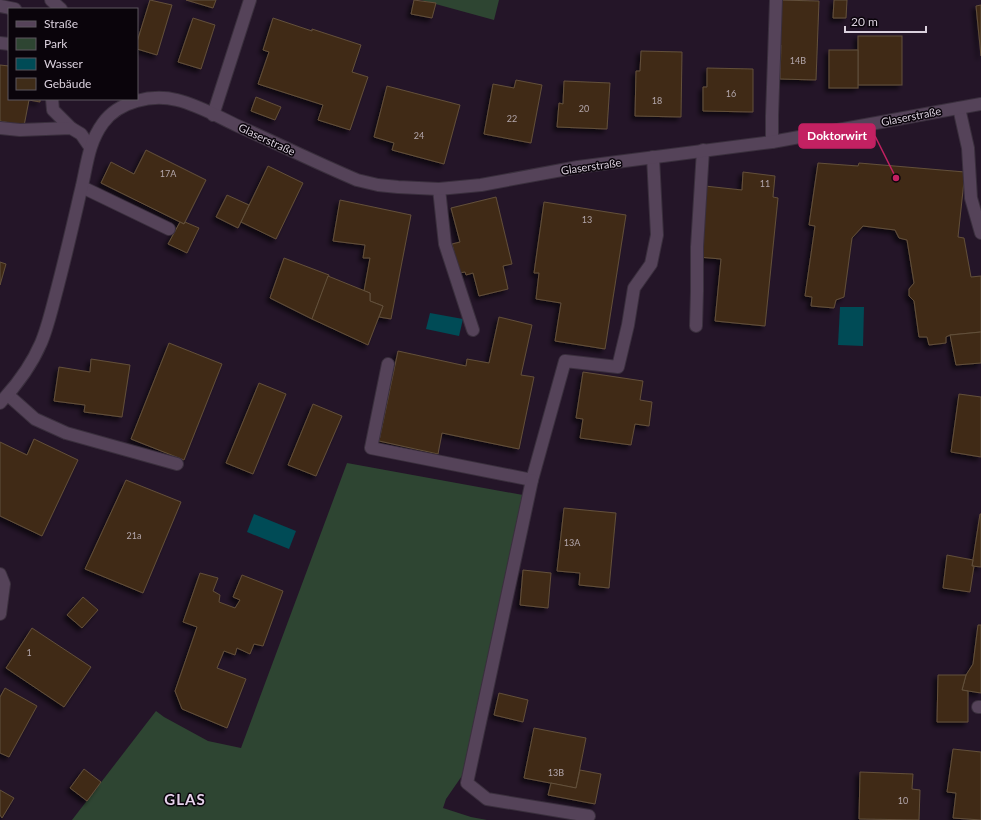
<svg xmlns="http://www.w3.org/2000/svg" width="981" height="820" font-family="Lato,sans-serif">
<defs>
<filter id="shadow"><feDropShadow dx="-3.5" dy="3.5" stdDeviation="2" flood-color="#0009"/></filter>
</defs>
<rect width="100%" height="100%" fill="#241528"/>
<g fill="#2e4532">
<polygon points="421,0 499,0 494,20"/>
<polygon points="347,463 523,495 466,770 446,799 443,808 471,817 487,820 72,820 156,711 164,717 208,741 241,748"/>
</g>
<g fill="#004b56">
<polygon points="840,307 864,307 863,346 838,345"/>
<polygon points="430,313 463,319 459,336 426,329"/>
<polygon points="254,514 296,531 289,549 247,532"/>
</g>
<g fill="#3f2c18" stroke="#634f3a" filter="url(#shadow)">
<polygon points="150,0 172,5 157,55 137,49 137,42"/>
<polygon points="186,0 216,0 213,8"/>
<polygon points="414,0 436,3 432,18 411,14"/>
<polygon points="779,0 819,1 816,80 780,79 781,45 777,45"/>
<polygon points="834,0 847,0 846,18 833,18"/>
<polygon points="981,5 981,56 976,6"/>
<polygon points="193,18 215,25 201,69 178,62"/>
<polygon points="273,18 312,31 312,29 361,45 352,72 368,77 350,130 318,120 323,105 258,84 269,52 263,50"/>
<rect x="858" y="36" width="44" height="49"/>
<rect x="829" y="50" width="29" height="38"/>
<polygon points="641,51 682,52 681,117 635,116 636,71 640,71"/>
<polygon points="0,65 9,66 9,99 40,99 40,102 29,100 24,126 0,121"/>
<polygon points="707,68 753,69 753,112 703,111 703,87 707,87"/>
<polygon points="516,80 542,85 531,143 484,134 493,84 514,88"/>
<polygon points="564,81 610,83 607,129 557,127 559,103 563,104"/>
<polygon points="387,86 460,105 444,164 392,150 394,143 374,137"/>
<polygon points="256,97 281,107 275,120 251,111"/>
<polygon points="146,150 206,180 184,224 101,183 111,162 134,174"/>
<polygon points="818,163 858,166 859,163 965,172 958,237 964,238 971,277 981,276 981,332 950,335 946,337 946,343 929,345 927,337 919,337 914,301 909,296 909,289 914,283 907,240 899,238 895,230 863,226 852,238 844,297 836,300 834,308 811,306 812,297 805,296 815,226 809,225"/>
<polygon points="268,166 303,183 276,239 241,222"/>
<polygon points="743,172 775,176 773,197 778,198 765,326 715,321 721,259 698,257 705,186 742,190"/>
<polygon points="227,195 249,205 238,228 216,217"/>
<polygon points="496,197 512,264 503,266 508,289 479,296 473,273 466,275 465,272 459,273 452,244 460,242 451,208"/>
<polygon points="340,200 411,215 391,319 379,317 383,306 370,301 370,293 364,291 370,258 363,258 365,245 333,241"/>
<polygon points="544,202 626,215 605,349 555,341 561,303 536,299 539,273 534,273"/>
<polygon points="180,222 184,224 185,222 199,228 187,253 168,244"/>
<polygon points="284,258 329,275 312,319 270,298"/>
<polygon points="0,262 6,264 0,285"/>
<polygon points="328,276 370,293 370,301 383,306 368,345 312,319"/>
<polygon points="499,317 532,325 521,375 534,377 519,449 442,433 438,454 379,441 398,351 466,366 467,359 489,363"/>
<polygon points="981,332 981,363 956,365 950,335"/>
<polygon points="169,343 222,364 184,460 131,439"/>
<polygon points="91,359 130,365 122,417 84,412 85,405 54,401 59,367 90,372"/>
<polygon points="583,372 643,381 640,400 652,402 649,426 635,424 631,445 580,438 583,419 576,418"/>
<polygon points="259,383 286,394 253,474 226,463"/>
<polygon points="959,394 981,397 981,457 951,452"/>
<polygon points="313,404 342,416 316,476 288,465"/>
<polygon points="34,439 78,460 42,536 0,516 0,442 27,455"/>
<polygon points="126,480 181,502 143,593 85,569"/>
<polygon points="564,508 616,513 609,588 579,585 580,573 557,571"/>
<polygon points="980,514 981,514 981,567 972,566"/>
<polygon points="947,555 973,560 972,566 974,566 970,592 943,588"/>
<polygon points="523,570 551,573 548,608 520,605"/>
<polygon points="200,573 218,578 213,591 220,595 219,602 235,608 240,600 233,597 242,575 283,591 263,646 254,644 250,654 237,648 235,655 224,651 217,668 246,679 227,728 182,709 175,691 197,627 183,622"/>
<polygon points="83,597 98,610 82,628 67,615"/>
<polygon points="978,625 981,625 981,693 962,690 966,675 973,664"/>
<polygon points="32,628 91,667 64,707 6,668"/>
<polygon points="938,675 966,675 962,690 968,691 968,722 937,722"/>
<polygon points="5,688 37,706 9,757 0,753 0,697"/>
<polygon points="499,693 528,700 523,722 494,715"/>
<polygon points="534,728 586,738 576,788 524,778"/>
<polygon points="953,749 981,752 981,820 953,818 956,793 947,792"/>
<polygon points="84,769 101,782 87,801 70,788"/>
<polygon points="580,770 601,774 595,804 548,795 551,783 576,788"/>
<polygon points="860,772 913,774 912,789 920,790 919,820 859,819"/>
<polygon points="0,790 14,798 2,818 0,815"/>
</g>
<g fill="none" stroke-linecap="round" stroke-linejoin="round">
<g stroke="#3a2f3d" stroke-width="14">
<g id="lane">
<polyline points="51,0 61,9"/>
<polyline points="0,6 15,9"/>
<polyline points="0,43 9,44"/>
<polyline points="52,99 53,110 71,128"/>
<polyline points="0,128 20,130 71,128 81,134 90,147"/>
<polyline points="772,142 772,116 776,0"/>
<polyline points="82,187 169,229"/>
<polyline points="439,189 445,244 473,330"/>
<polyline points="696,326 697,291 697,247 703,150"/>
<polyline points="388,364 371,448 532,480 565,361 618,367 628,325 634,288 651,264 657,235 653,157"/>
<polyline points="8,395 35,419 66,433 177,464"/>
<polyline points="532,480 467,783 487,799 589,816"/>
<polyline points="978,707 981,707"/>
</g>
</g>
<g stroke="#3a2f3d" stroke-width="14">
<g id="street">
<polyline points="959,108 968,148 971,198 981,233"/>
<polyline points="213,115 250,0"/>
<path d="M0 403C15 387 32 364 41 343 47 329 51 312 55 297 64 263 72 229 80 194 87 168 87 145 103 123 119 101 152 94 177 100 198 105 219 117 238 126 278 144 317 163 357 180L378 185 398 187 439 189 481 185 578 167 772 142 981 104"/>
<polyline points="0,574 4,584 0,614"/>
</g>
</g>
<use href="#lane" stroke="#554359" stroke-width="12"/>
<use href="#street" stroke="#554359" stroke-width="12"/>
</g>
<g text-anchor="middle" dominant-baseline="central" stroke-width="3" stroke-linejoin="round" paint-order="stroke">
<g font-size="9" fill="#b3a7ac">
<text x="798" y="60">14B</text>
<text x="731" y="93">16</text>
<text x="657" y="100">18</text>
<text x="584" y="108">20</text>
<text x="512" y="118">22</text>
<text x="419" y="135">24</text>
<text x="168" y="173">17A</text>
<text x="765" y="183">11</text>
<text x="587" y="219">13</text>
<text x="134" y="535">21a</text>
<text x="572" y="542">13A</text>
<text x="29" y="652">1</text>
<text x="556" y="772">13B</text>
<text x="903" y="800">10</text>
</g>
<g font-size="11" fill="#dad0dd" stroke="#0a040b">
<text transform="translate(911 116) rotate(-11)">Glaserstraße</text>
<text transform="translate(267 139) rotate(25)">Glaserstraße</text>
<text transform="translate(591 166) rotate(-8)">Glaserstraße</text>
</g>
<g font-size="15" font-weight="bold" letter-spacing="1" fill="#e6d1eb" stroke="#0a040b">
<text x="185" y="799">GLAS</text>
</g>
</g>
<path fill="none" stroke="#c32162" stroke-width="1.5" d="M896 178L875 136"/>
<circle fill="#c32162" stroke="#0a040b" stroke-width="1.5" cx="896" cy="178" r="4"/>
<rect fill="#c32162" stroke="#c32162" stroke-width="1.5" x="799" y="124" width="76" height="24" rx="4"/>
<g font-size="12" text-anchor="middle" font-weight="bold" fill="#fff">
<text x="837" y="140">Doktorwirt</text>
</g>
<rect x="8" y="8" width="130" height="92" fill="#0a040b" stroke="#5d565f"/>
<rect x="16" y="21" width="20" height="6" fill="#554359" stroke="#5d565f"/>
<text x="44" y="28" font-size="12" fill="#dad0dd">Straße</text>
<rect x="16" y="38" width="20" height="12" fill="#2e4532" stroke="#5d565f"/>
<text x="44" y="48" font-size="12" fill="#dad0dd">Park</text>
<rect x="16" y="58" width="20" height="12" fill="#004b56" stroke="#5d565f"/>
<text x="44" y="68" font-size="12" fill="#dad0dd">Wasser</text>
<rect x="16" y="78" width="20" height="12" fill="#3f2c18" stroke="#5d565f"/>
<text x="44" y="88" font-size="12" fill="#dad0dd">Gebäude</text>
<path d="M845 26v6h81v-6" fill="none" stroke="#dad0dd" stroke-width="2"/>
<text x="851" y="26" font-size="12" fill="#dad0dd" stroke="#0a040b" stroke-width="3" paint-order="stroke">20 m</text>
</svg>
